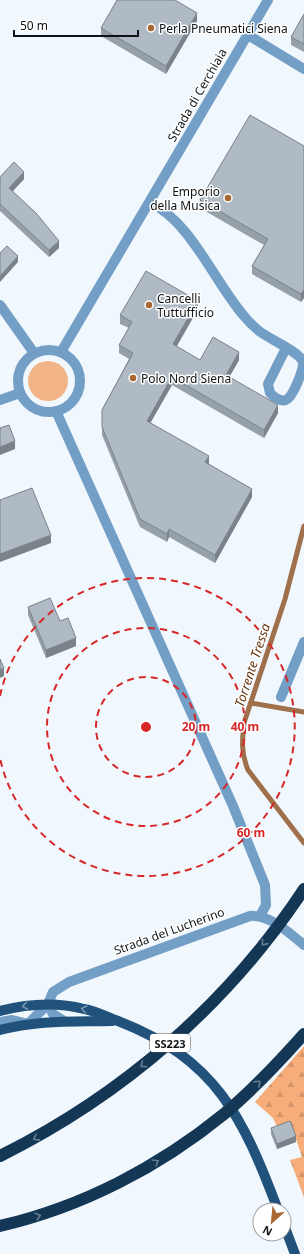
<svg xmlns="http://www.w3.org/2000/svg" width="304" height="1254" font-family="'Noto Sans',sans-serif">
<defs>
<pattern id="forest-firs" width="22" height="20" patternUnits="userSpaceOnUse"><rect width="22" height="20" fill="#f6ad79"/><path d="M5 1l3.5 6h-7zM16 11l3.5 6h-7z" fill="#d29468"/></pattern>
</defs>
<rect width="100%" height="100%" fill="#f0f7fd"/>
<circle fill="#f2b386" cx="48" cy="381" r="20"/>
<polygon fill="url(#forest-firs)" points="304,1046 304,1197 290,1160 302,1157 291,1124 278,1129 273,1118 255,1102"/>
<g fill="none" stroke-linecap="round" stroke-linejoin="round">
<g stroke="#a06f4c" stroke-width="5">
<path d="M304 526 285 599 244 723C242 741 241 753 248 770L304 843"/>
<polyline points="251,703 304,712"/>
</g>
<g stroke="#739ec6" stroke-width="10">
<polyline points="248,35 304,69"/>
<path d="M150 203C190 220 215 283 244 316 248 321 253 326 259 331 269 339 299 351 303 362 304 369 293 397 286 400 280 402 274 397 270 393L268 384 286 348"/>
<polyline points="0,305 34,353"/>
<circle cx="49" cy="381" r="31"/>
<polyline points="61,352 268,0"/>
<polyline points="0,400 20,393"/>
<polyline points="56,411 233,806 265,885 266,905 260,916"/>
<polyline points="281,697 304,642"/>
<polyline points="48,1004 53,1014 64,1021"/>
<path d="M0 1022 12 1020 28 1024 48 1004 53 992 69 982 250 916C270 914 289 933 304 945"/>
</g>
<g stroke="#21527b" stroke-width="10">
<path d="M0 1011C27 1004 57 1002 84 1009 96 1011 107 1017 118 1021 216 1059 243 1117 278 1210"/>
<path d="M0 1030C37 1020 74 1022 112 1021"/>
<polyline points="284,1225 295,1254"/>
</g>
<g stroke="#143756" stroke-width="12">
<path d="M0 1156C123 1095 228 1004 304 889"/>
<path d="M0 1226C82 1207 159 1167 224 1114 253 1090 279 1062 304 1034"/>
</g>
</g>
<g fill="#96a0a9">
<polygon points="304,14 304,52 291,45 291,37"/>
<polygon points="197,21 166,74 101,36 101,28"/>
<polygon points="304,146 304,298 301,302 252,274 252,266 264,245 200,208 200,200"/>
<polygon points="0,177 24,179 13,191 59,248 49,257 0,211"/>
<polygon points="198,309 176,346 200,360 239,360 229,377 278,413 264,438 172,385 150,423 209,464 252,497 215,563 169,537 167,542 140,527 102,435 102,410 129,359 119,353 119,345 129,328 120,324 120,315"/>
<polygon points="28,607 60,621 76,646 46,658 28,615"/>
<polygon points="271,1128 296,1142 277,1149 271,1134"/>
</g>
<g fill="#7a828a">
<polygon points="197,13 197,21 166,74 166,66"/>
<polygon points="24,172 24,179 9,195 9,188"/>
<polygon points="59,241 59,248 49,257 49,250"/>
<polygon points="18,256 18,262 0,282 0,276"/>
<polygon points="304,290 304,298 301,302 301,294"/>
<polygon points="198,301 198,309 173,353 173,344"/>
<polygon points="239,352 239,360 226,383 226,375"/>
<polygon points="172,377 172,385 147,429 147,421"/>
<polygon points="278,405 278,413 264,438 264,430"/>
<polygon points="15,441 15,449 0,455 0,447"/>
<polygon points="209,456 209,464 205,462"/>
<polygon points="252,489 252,497 215,563 215,555"/>
<polygon points="169,529 169,537 167,542 167,534"/>
<polygon points="51,535 51,543 0,562 0,554"/>
<polygon points="76,638 76,646 46,658 46,650"/>
<polygon points="4,668 4,676 0,678 0,670"/>
<polygon points="296,1136 296,1142 277,1149 277,1144"/>
</g>
<g fill="#afbac5" stroke="#7a828a">
<polygon points="117,0 175,0 197,13 166,66 101,28"/>
<polygon points="304,14 304,44 291,37"/>
<polygon points="250,115 304,146 304,290 301,294 252,266 268,239 200,200"/>
<polygon points="14,162 24,172 9,188 36,213 59,241 49,250 0,204 0,177"/>
<polygon points="7,246 18,256 0,276 0,253"/>
<polygon points="146,271 198,301 173,344 200,360 213,337 239,352 226,375 278,405 264,430 172,377 147,421 209,456 205,462 252,489 215,555 169,529 167,534 140,519 102,427 102,410 133,353 119,345 132,322 120,315"/>
<polygon points="9,425 15,441 0,447 0,428"/>
<polygon points="32,488 51,535 0,554 0,500"/>
<polygon points="50,598 60,621 68,618 76,638 46,650 28,607"/>
<polygon points="0,659 4,668 0,670"/>
<polygon points="290,1121 296,1136 277,1144 271,1128"/>
</g>
<defs><path id="oneway-chevron" d="M-2-3.5L2.5 0L-2 3.5" fill="none" stroke-width="1.6" stroke-linecap="round" stroke-linejoin="round"/></defs>
<g stroke="#667d91">
<use href="#oneway-chevron" transform="translate(264 943) rotate(129)"/>
<use href="#oneway-chevron" transform="translate(143 1065) rotate(143)"/>
<use href="#oneway-chevron" transform="translate(258 1083) rotate(-43)"/>
<use href="#oneway-chevron" transform="translate(36 1138) rotate(152)"/>
<use href="#oneway-chevron" transform="translate(156 1162) rotate(-31)"/>
<use href="#oneway-chevron" transform="translate(38 1216) rotate(-18)"/>
</g>
<g stroke="#7a97b0">
<use href="#oneway-chevron" transform="translate(25 1006) rotate(172)"/>
<use href="#oneway-chevron" transform="translate(84 1009) rotate(-166)"/>
</g>
<g fill="none" stroke="#d62828" stroke-width="2" stroke-dasharray="7 5">
<circle cx="146" cy="727" r="50"/>
<circle cx="146" cy="727" r="99"/>
<path d="M0 696A149 149 0 1 1 0 758"/>
</g>
<g fill="#a96734" stroke="#fff" stroke-width="1.5">
<circle cx="151" cy="28" r="4"/>
<circle cx="228" cy="198" r="4"/>
<circle cx="149" cy="305" r="4"/>
<circle cx="133" cy="378" r="4"/>
</g>
<g text-anchor="middle" dominant-baseline="central" stroke-width="3" stroke-linejoin="round" paint-order="stroke">
<rect fill="#fff" stroke="#575a5c" stroke-width="1" x="150" y="1034" width="40" height="18" rx="3"/>
<g font-size="11" font-weight="bold" fill="#0f1316">
<text x="170" y="1043">SS223</text>
</g>
<g font-size="12" fill="#0f1316" stroke="#fff" text-anchor="start">
<text x="159" y="28">Perla Pneumatici Siena</text>
<text x="220" y="191" text-anchor="end">Emporio<tspan x="220" dy="14">della Musica</tspan></text>
<text x="157" y="298">Cancelli<tspan x="157" dy="14">Tuttufficio</tspan></text>
<text x="141" y="378">Polo Nord Siena</text>
</g>
<g font-size="12" fill="#0f1316" stroke="#fff">
<text transform="translate(197 95) rotate(-60)">Strada di Cerchiaia</text>
<text transform="translate(169 931) rotate(-20)">Strada del Lucherino</text>
</g>
<g font-size="13" font-style="italic" fill="#673811" stroke="#fff">
<text transform="translate(252 665) rotate(-72)">Torrente Tressa</text>
</g>
</g>
<circle cx="146" cy="727" r="6" fill="#d62828" stroke="#fff" stroke-width="2"/>
<g font-size="12" text-anchor="middle" font-weight="bold" fill="#d62828" stroke="#fff" stroke-width="3" stroke-linejoin="round" paint-order="stroke">
<text x="196" y="731">20 m</text>
<text x="245" y="731">40 m</text>
<text x="251" y="837">60 m</text>
</g>
<g transform="translate(272 1222) rotate(207)"><circle r="19" fill="#ffffff" stroke="#9fa1a2"/>
<path d="M0-3L7 15L0 10L-7 15Z" fill="#a96734"/>
<text y="-6" font-size="11" font-weight="bold" text-anchor="middle" fill="#0f1316">N</text>
</g>
<path d="M14 30v6h124v-6" fill="none" stroke="#0f1316" stroke-width="2"/>
<text x="20" y="30" font-size="12" fill="#0f1316" stroke="#ffffff" stroke-width="3" paint-order="stroke">50 m</text>
</svg>
